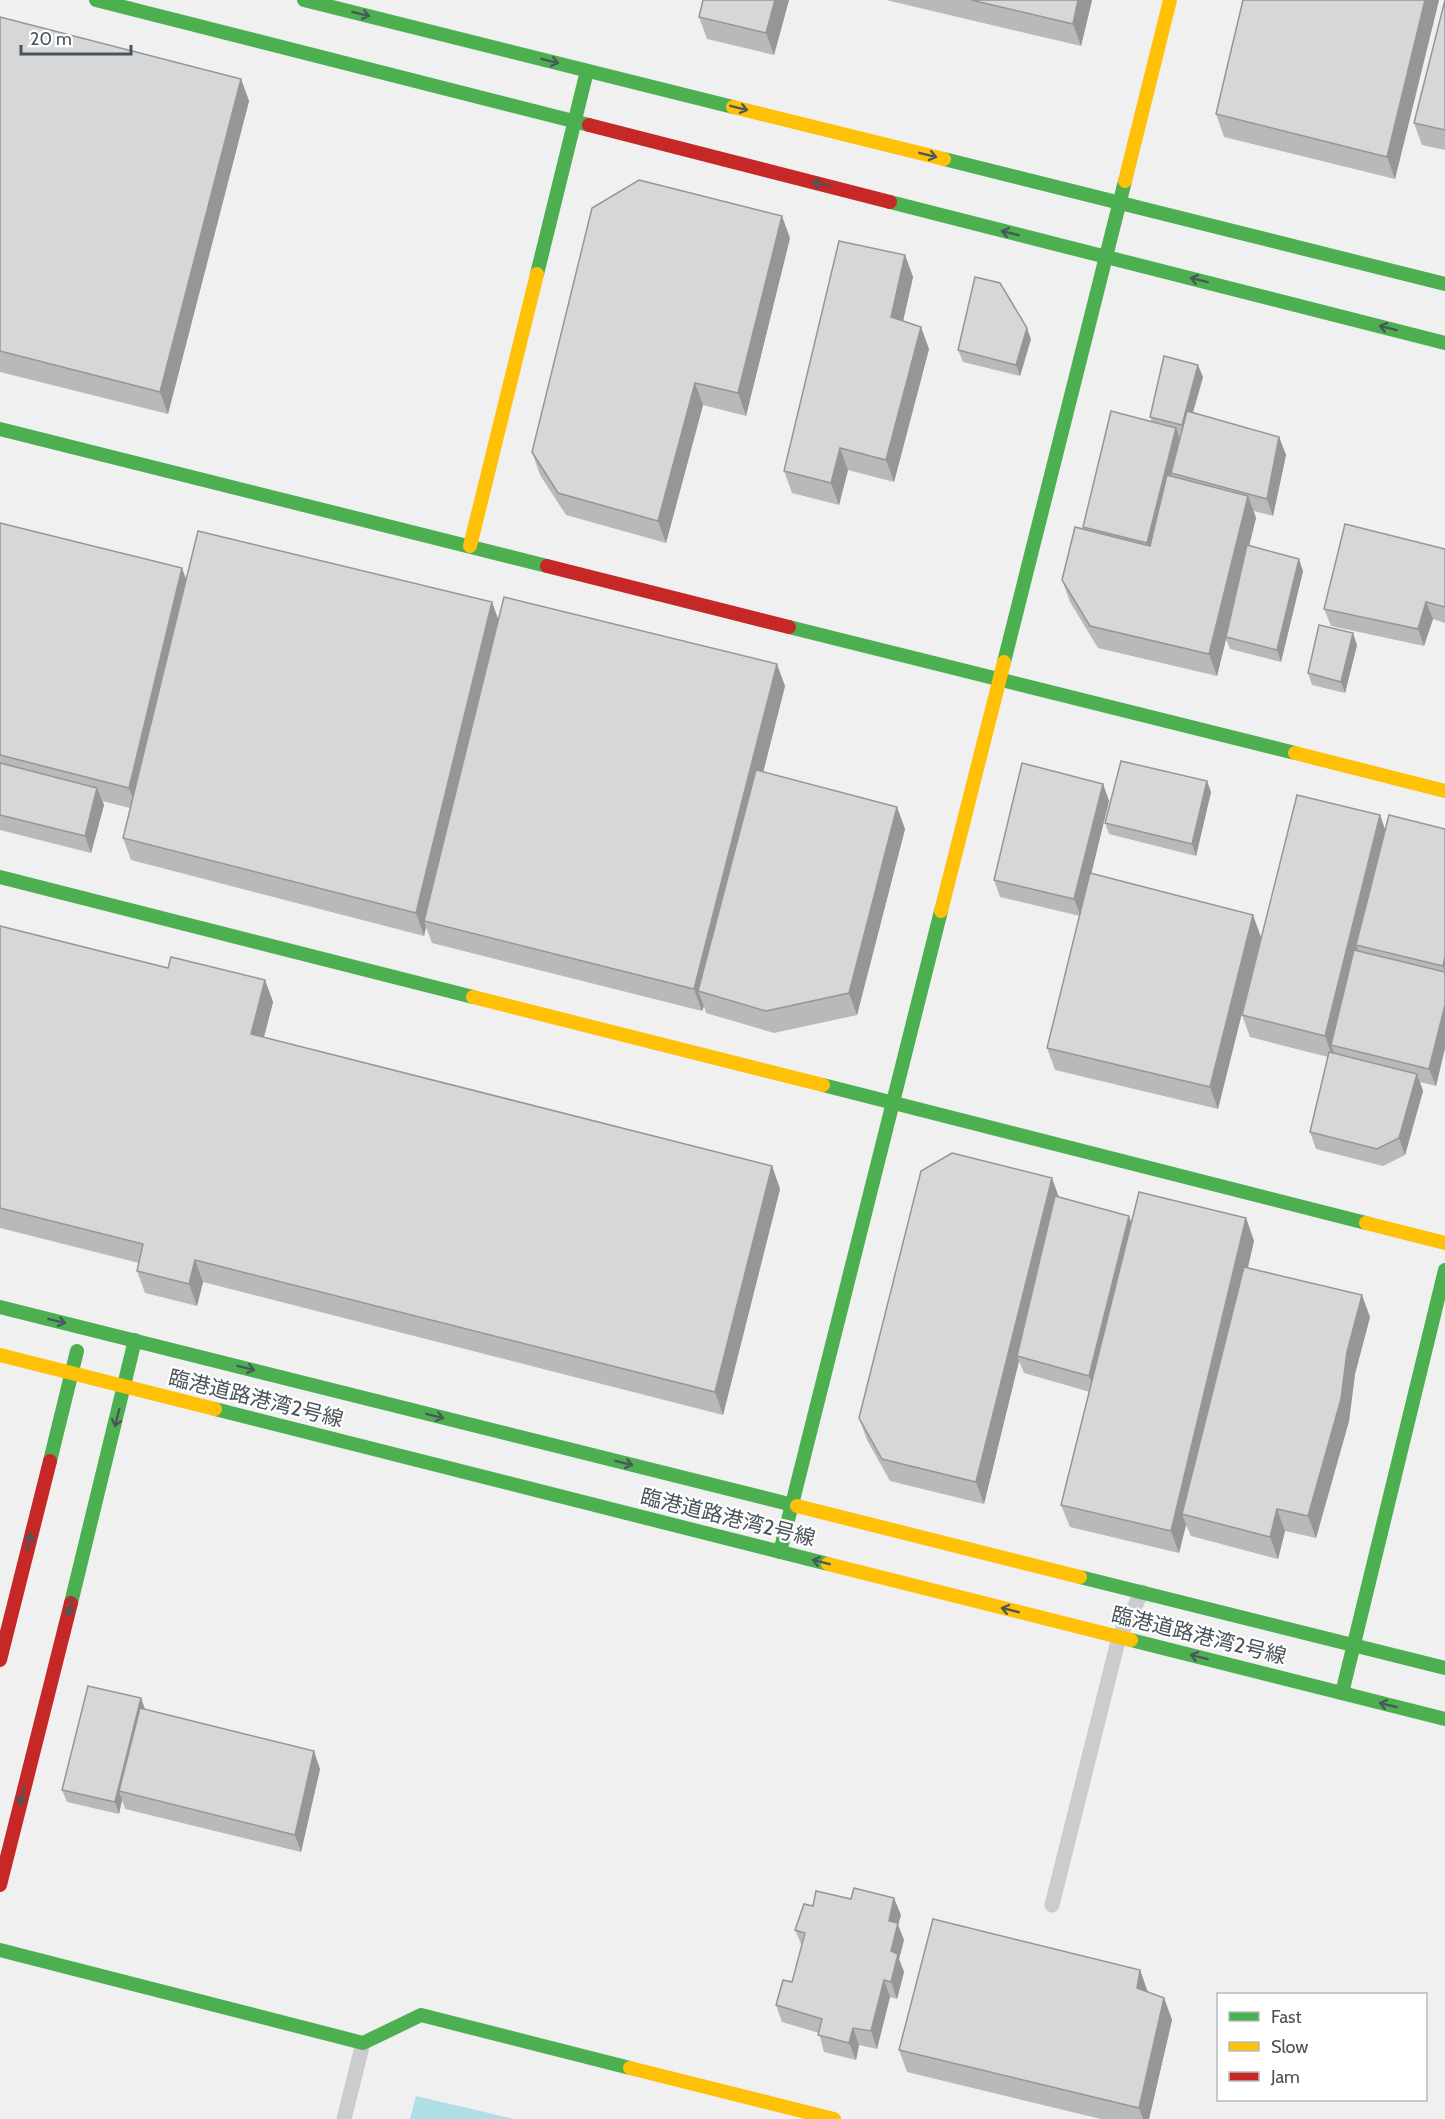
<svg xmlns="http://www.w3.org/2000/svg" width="1445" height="2119" font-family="Cabin,'Noto Sans JP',sans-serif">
<rect width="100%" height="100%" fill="#f0f0f0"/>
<polygon fill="#b0dee7" points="416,2096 514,2119 410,2119"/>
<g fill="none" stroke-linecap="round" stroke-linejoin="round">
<g stroke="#cbccce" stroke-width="15">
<polyline points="1052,1905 1119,1637 1142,1592"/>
<polyline points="344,2119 363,2043"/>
</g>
<g stroke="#4caf50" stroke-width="14">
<polyline points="96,0 589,125"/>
<polyline points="304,0 733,107"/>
<polyline points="944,159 1445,284"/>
<polyline points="890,202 1445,343"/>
<polyline points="537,274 587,71"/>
<polyline points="0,429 547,566"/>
<polyline points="789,627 1295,753"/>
<polyline points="1004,662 1125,181"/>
<polyline points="0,877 473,997"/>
<polyline points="823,1085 1366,1223"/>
<polyline points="0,1307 797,1506"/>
<polyline points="215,1409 828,1564"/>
<polyline points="50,1461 77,1351"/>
<polyline points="780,1552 941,911"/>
<polyline points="1080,1577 1445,1668"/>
<polyline points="71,1603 135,1340"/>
<polyline points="1131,1640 1445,1719"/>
<polyline points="1342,1693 1445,1270"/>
<polyline points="0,1950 363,2043 421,2015 630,2068"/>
</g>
<g stroke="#ffc107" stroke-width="14">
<polyline points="733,107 944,159"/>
<polyline points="1125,181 1170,0"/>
<polyline points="470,546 537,274"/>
<polyline points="1295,753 1445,791"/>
<polyline points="941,911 1004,662"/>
<polyline points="473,997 823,1085"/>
<polyline points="1366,1223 1445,1243"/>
<polyline points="0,1355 215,1409"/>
<polyline points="797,1506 1080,1577"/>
<polyline points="828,1564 1131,1640"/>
<polyline points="630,2068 834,2119"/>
</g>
<g stroke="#c62828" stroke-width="14">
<polyline points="589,125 890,202"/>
<polyline points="547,566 789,627"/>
<polyline points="0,1660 50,1461"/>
<polyline points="0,1885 71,1603"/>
</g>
</g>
<g fill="#b8b9bb">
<polygon points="703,0 789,0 774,55 707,39 699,17"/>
<polygon points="886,0 1092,0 1081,46"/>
<polygon points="1243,0 1439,0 1395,179 1224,137 1216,114"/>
<polygon points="1445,0 1445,150 1422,145 1414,123"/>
<polygon points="0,17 241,79 249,101 168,414 0,372"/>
<polygon points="790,238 746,416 703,405 666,543 566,515 540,475 532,452"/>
<polygon points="905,255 913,277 903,321 929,349 894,482 848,470 839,505 792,493 784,471"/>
<polygon points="1031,339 1020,376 963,362 958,350"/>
<polygon points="1203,377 1193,412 1279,437 1286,455 1273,516 1254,511 1256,518 1249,546 1303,571 1281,662 1230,649 1226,639 1217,676 1098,648 1070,602 1062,580 1084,529 1083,527 1152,422 1150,417"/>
<polygon points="0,523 186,578 492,602 498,620 785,686 763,772 905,829 857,1015 774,1033 706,1013 704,1006 702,1011 432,943 426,927 424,936 131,860 123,838 130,808 102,801 104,805 91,853 0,830"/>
<polygon points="1445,549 1445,623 1433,619 1424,646 1331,626 1324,609"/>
<polygon points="1357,645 1345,693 1312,685 1308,673"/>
<polygon points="1207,781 1211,792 1196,856 1109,834 1105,823"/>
<polygon points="1103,784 1109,801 1091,873 1261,937 1218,1109 1055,1070 1047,1048 1080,916 1000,897 994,880"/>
<polygon points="1380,815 1385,830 1445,829 1445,1048 1436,1086 1420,1082 1423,1091 1405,1155 1383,1166 1316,1149 1310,1132 1328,1057 1250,1037 1242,1015"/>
<polygon points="0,926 168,968 265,980 273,1002 264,1037 772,1166 780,1189 723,1415 203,1282 197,1306 145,1293 137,1271 139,1263 0,1228"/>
<polygon points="1059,1197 1132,1223 1246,1218 1254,1241 1248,1268 1370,1317 1355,1374 1349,1421 1316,1538 1285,1531 1278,1559 1191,1536 1186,1525 1179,1553 1070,1527 1061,1505 1090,1392 1024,1373 1019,1361 984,1504 890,1481 867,1440 859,1418"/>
<polygon points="141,1698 145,1709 320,1769 301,1852 125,1809 122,1800 119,1814 67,1802 62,1790"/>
<polygon points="813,1906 901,1915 898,1925 904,1940 899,1959 904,1972 897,1999 890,1997 877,2049 859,2045 856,2060 824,2052 819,2033 782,2022 776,2005 792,1982 802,1946 795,1930"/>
<polygon points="1140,1970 1148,1992 1164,1998 1172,2020 1149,2119 1101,2119 907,2072 899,2050"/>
</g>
<g fill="#969698">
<polygon points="775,0 789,0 774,55 766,33"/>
<polygon points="1078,0 1092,0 1081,46 1073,24"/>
<polygon points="1425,0 1439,0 1395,179 1387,157"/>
<polygon points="241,79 249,101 168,414 160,392"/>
<polygon points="782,216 790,238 746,416 738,393"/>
<polygon points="905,255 913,277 899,339 891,317"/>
<polygon points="921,327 929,349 894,482 886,460"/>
<polygon points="1027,328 1031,339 1020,376 1016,365"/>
<polygon points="1198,365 1203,377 1186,437 1182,425"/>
<polygon points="695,383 703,405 666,543 658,521"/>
<polygon points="1176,428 1182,445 1171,473 1173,480 1154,560 1147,543"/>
<polygon points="1279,437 1286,455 1273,516 1267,499"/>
<polygon points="840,448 848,470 839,505 831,483"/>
<polygon points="1248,496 1256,518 1217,676 1209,654"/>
<polygon points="1299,559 1303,571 1281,662 1277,650"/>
<polygon points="182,568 190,590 137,810 129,788"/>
<polygon points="492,602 500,624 424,921 426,927 424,936 416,913"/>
<polygon points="1426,602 1433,619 1424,646 1418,629"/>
<polygon points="1353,633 1357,645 1345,693 1341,682"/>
<polygon points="777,664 785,686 707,994 698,991 704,1006 702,1011 694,989"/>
<polygon points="1207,781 1211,792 1196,856 1192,844"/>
<polygon points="1103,784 1109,801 1081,916 1074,899"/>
<polygon points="97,788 104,805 91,853 85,836"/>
<polygon points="897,807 905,829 857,1015 849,993"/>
<polygon points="1380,815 1388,838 1356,945 1359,953 1331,1045 1334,1053 1333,1058 1325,1036"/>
<polygon points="1253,915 1261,937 1218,1109 1210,1087"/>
<polygon points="1445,956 1445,972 1443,966"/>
<polygon points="265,980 273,1002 259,1056 251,1034"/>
<polygon points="1445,1005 1445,1048 1436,1086 1429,1069"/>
<polygon points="1417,1074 1423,1091 1405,1155 1399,1138"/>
<polygon points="772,1166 780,1189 723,1415 715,1392"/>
<polygon points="1052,1178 1060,1200 1017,1356 1019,1361 984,1504 976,1482"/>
<polygon points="1129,1216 1135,1233 1096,1393 1089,1376"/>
<polygon points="1246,1218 1254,1241 1188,1516 1182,1514 1186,1525 1179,1553 1171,1531"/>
<polygon points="195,1260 203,1282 197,1306 189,1284"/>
<polygon points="1362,1295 1370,1317 1355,1374 1349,1421 1316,1538 1308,1516 1347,1352"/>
<polygon points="1277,1509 1285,1531 1278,1559 1270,1537"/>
<polygon points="141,1698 145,1710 119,1791 122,1800 119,1814 115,1802"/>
<polygon points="314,1751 320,1769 301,1852 295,1835"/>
<polygon points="894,1898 901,1915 898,1925 904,1940 899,1959 904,1972 897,1999 891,1982 889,1921"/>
<polygon points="1140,1970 1148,1993 1137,1988"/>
<polygon points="884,1980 890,1997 877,2049 871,2031"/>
<polygon points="1164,1998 1172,2020 1149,2119 1143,2119 1139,2108"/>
<polygon points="853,2028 859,2045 856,2060 849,2043"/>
</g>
<g fill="#d6d7d9" stroke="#969698" stroke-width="1.5">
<polygon points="703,0 775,0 766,33 699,17"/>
<polygon points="971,0 1078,0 1073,24"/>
<polygon points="1243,0 1425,0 1387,157 1216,114"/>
<polygon points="1445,0 1445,130 1414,123"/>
<polygon points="0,17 241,79 160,392 0,351"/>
<polygon points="639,180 782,216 738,393 695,383 658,521 558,493 532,452 592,208"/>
<polygon points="839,241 905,255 891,317 921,327 886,460 840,448 831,483 784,471"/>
<polygon points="975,277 1000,283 1027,328 1016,365 958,350"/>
<polygon points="1164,356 1198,365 1182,425 1150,417"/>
<polygon points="1111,411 1176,428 1147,543 1083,527"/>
<polygon points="1187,411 1279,437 1267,499 1171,473"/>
<polygon points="1167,475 1248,496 1209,654 1090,626 1062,580 1075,527 1150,546"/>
<polygon points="0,523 182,568 129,788 0,755"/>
<polygon points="1345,524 1445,549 1445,607 1426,602 1418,629 1324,609"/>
<polygon points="198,531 492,602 416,913 123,838"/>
<polygon points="1247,545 1299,559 1277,650 1226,637"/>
<polygon points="504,597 777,664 694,989 424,921"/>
<polygon points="1319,625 1353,633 1341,682 1308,673"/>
<polygon points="1121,761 1207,781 1192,844 1105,823"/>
<polygon points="0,763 97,788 85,836 0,815"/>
<polygon points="1022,763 1103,784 1074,899 994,880"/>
<polygon points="756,770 897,807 849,993 766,1011 698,991"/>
<polygon points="1297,795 1380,815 1325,1036 1242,1015"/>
<polygon points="1389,815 1445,829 1445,956 1443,966 1356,945"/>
<polygon points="1090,873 1253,915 1210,1087 1047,1048"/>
<polygon points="0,926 168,968 171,957 265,980 251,1034 772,1166 715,1392 195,1260 189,1284 137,1271 143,1244 0,1208"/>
<polygon points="1354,950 1445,972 1445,1005 1429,1069 1331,1045"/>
<polygon points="1329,1052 1417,1074 1399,1138 1377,1149 1310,1132"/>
<polygon points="952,1153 1052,1178 976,1482 882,1459 859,1418 921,1171"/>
<polygon points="1139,1192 1246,1218 1171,1531 1061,1505"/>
<polygon points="1055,1196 1129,1216 1089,1376 1017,1356"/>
<polygon points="1244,1267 1362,1295 1347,1352 1341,1399 1308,1516 1277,1509 1270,1537 1182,1514"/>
<polygon points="88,1686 141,1698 115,1802 62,1790"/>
<polygon points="140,1708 314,1751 295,1835 119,1791"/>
<polygon points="854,1888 894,1898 889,1921 898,1923 891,1951 898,1954 891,1982 884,1980 871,2031 853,2028 849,2043 818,2035 822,2019 776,2005 783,1980 792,1982 805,1933 795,1930 804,1904 813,1906 816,1891 851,1899"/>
<polygon points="933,1919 1140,1970 1137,1988 1164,1998 1139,2108 899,2050"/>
</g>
<defs><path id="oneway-shaft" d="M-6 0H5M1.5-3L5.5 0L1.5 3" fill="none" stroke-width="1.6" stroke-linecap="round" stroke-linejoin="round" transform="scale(1.5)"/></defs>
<g stroke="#49585a">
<use href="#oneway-shaft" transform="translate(361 14) rotate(14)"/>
<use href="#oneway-shaft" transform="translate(550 61) rotate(14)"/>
<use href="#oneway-shaft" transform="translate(739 108) rotate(14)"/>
<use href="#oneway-shaft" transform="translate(928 155) rotate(14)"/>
<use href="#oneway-shaft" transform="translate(821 184) rotate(-166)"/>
<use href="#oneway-shaft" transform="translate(1010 233) rotate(-166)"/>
<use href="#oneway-shaft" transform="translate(1199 280) rotate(-166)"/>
<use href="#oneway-shaft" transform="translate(1388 328) rotate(-166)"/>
<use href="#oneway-shaft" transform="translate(57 1321) rotate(14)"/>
<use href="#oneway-shaft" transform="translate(246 1368) rotate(14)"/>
<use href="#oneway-shaft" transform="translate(435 1416) rotate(14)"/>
<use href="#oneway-shaft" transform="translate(117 1418) rotate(104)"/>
<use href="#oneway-shaft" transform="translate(624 1463) rotate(14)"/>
<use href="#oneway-shaft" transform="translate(29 1542) rotate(-76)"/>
<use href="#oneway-shaft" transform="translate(821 1562) rotate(-166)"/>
<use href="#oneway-shaft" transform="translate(70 1607) rotate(104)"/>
<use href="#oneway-shaft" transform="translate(1010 1610) rotate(-166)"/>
<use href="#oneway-shaft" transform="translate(1199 1657) rotate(-166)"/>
<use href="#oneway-shaft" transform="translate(1388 1705) rotate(-166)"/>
<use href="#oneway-shaft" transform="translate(22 1796) rotate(104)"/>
</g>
<g text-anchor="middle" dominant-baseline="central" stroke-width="4.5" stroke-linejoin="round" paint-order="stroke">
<g font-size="21" fill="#49535b" stroke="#fff">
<text transform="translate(256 1398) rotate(14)">臨港道路港湾2号線</text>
<text transform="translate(728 1517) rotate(14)">臨港道路港湾2号線</text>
<text transform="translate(1199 1635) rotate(14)">臨港道路港湾2号線</text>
</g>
</g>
<rect x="1217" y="1993" width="210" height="108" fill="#ffffff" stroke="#b6babd" stroke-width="1.5"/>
<rect x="1229" y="2012" width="30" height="9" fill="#4caf50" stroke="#b6babd" stroke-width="1.5"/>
<text x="1271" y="2023" font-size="18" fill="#49535b">Fast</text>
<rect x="1229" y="2042" width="30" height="9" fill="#ffc107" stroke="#b6babd" stroke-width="1.5"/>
<text x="1271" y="2053" font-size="18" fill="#49535b">Slow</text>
<rect x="1229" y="2072" width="30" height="9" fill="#c62828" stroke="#b6babd" stroke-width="1.5"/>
<text x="1271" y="2083" font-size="18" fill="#49535b">Jam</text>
<path d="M21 45v9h110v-9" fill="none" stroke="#49535b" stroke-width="3"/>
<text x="30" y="45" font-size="18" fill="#49535b" stroke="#ffffff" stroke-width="4.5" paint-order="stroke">20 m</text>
</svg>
